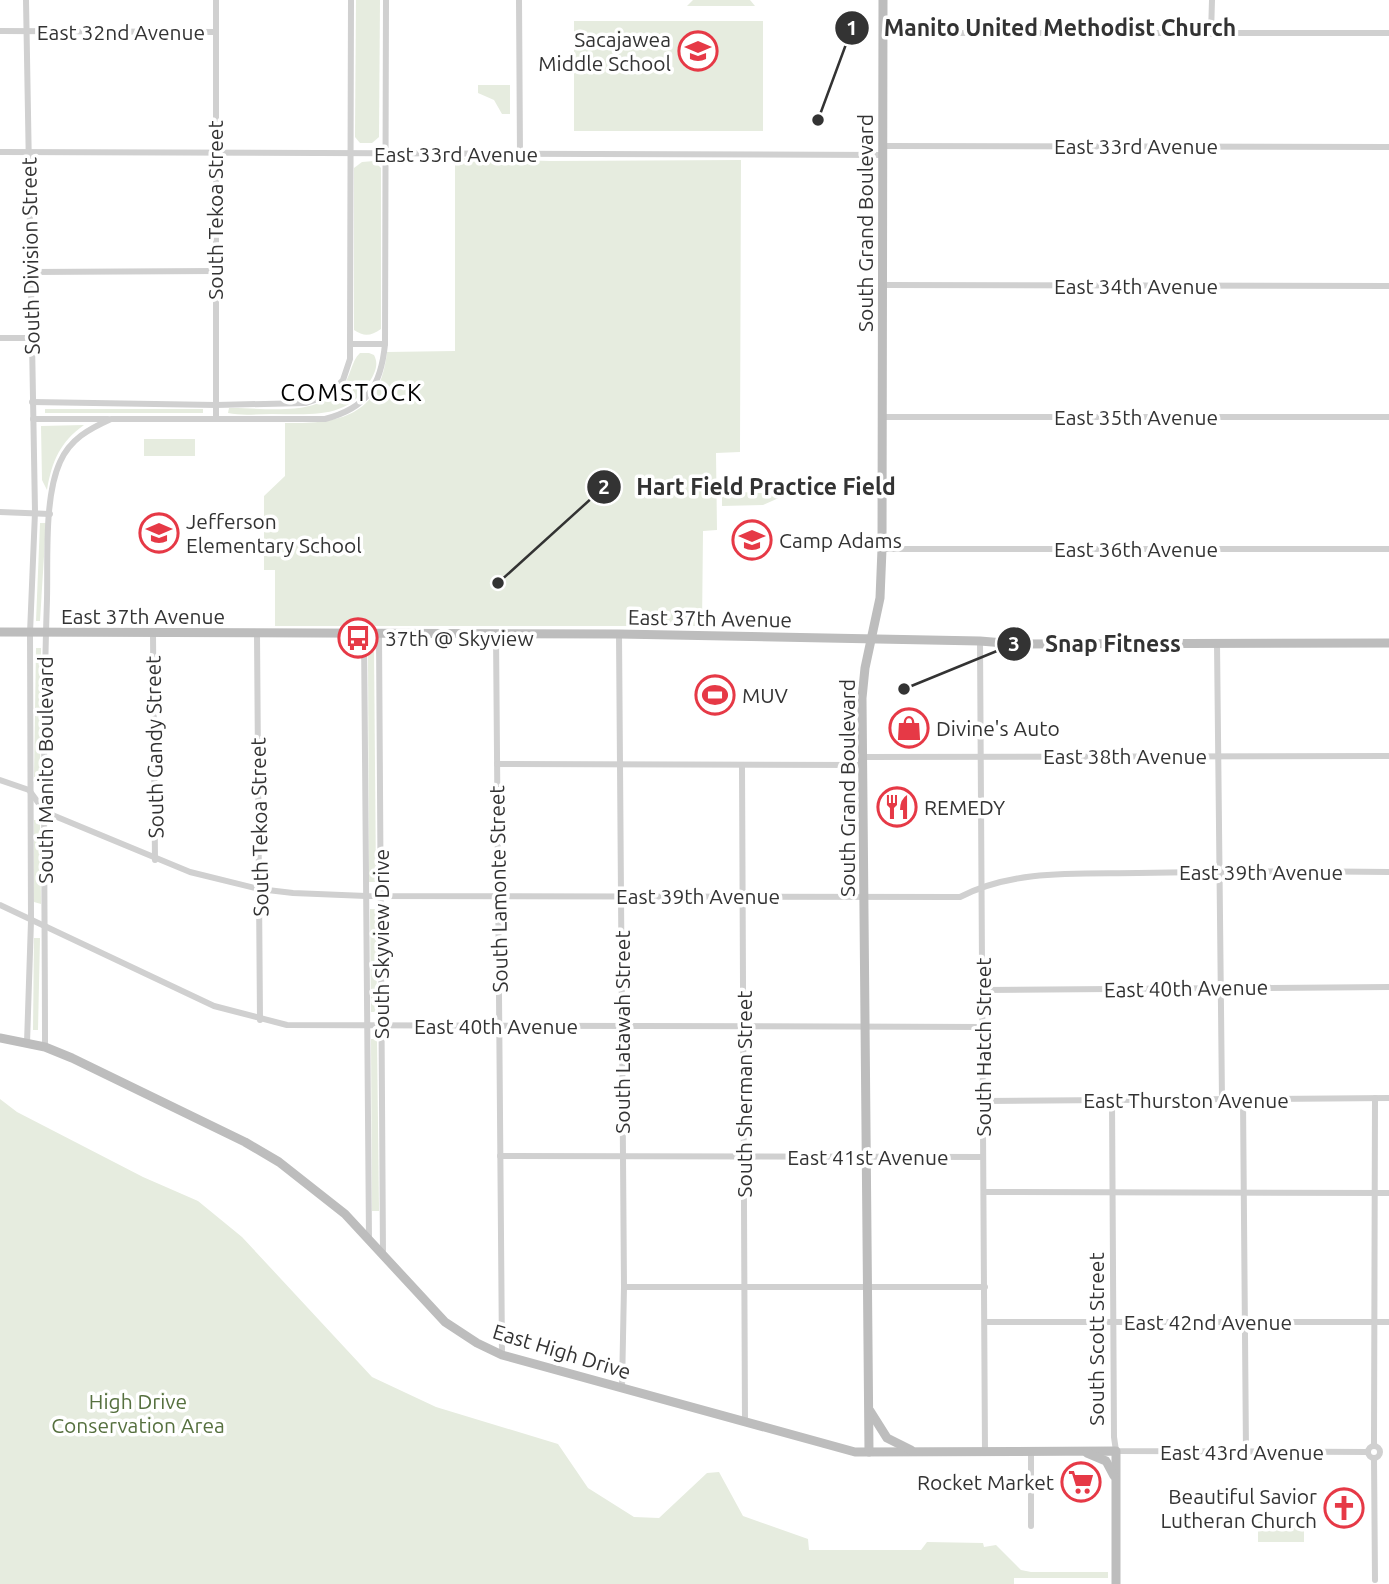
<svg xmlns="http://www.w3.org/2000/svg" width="1389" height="1584" font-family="Ubuntu,sans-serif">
<rect width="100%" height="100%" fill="#fff"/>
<g fill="#e6ecdf">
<polygon points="356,0 380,0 379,137 372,143 360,143 355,137"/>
<polygon points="693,0 750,0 755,6 687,6"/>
<rect x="574" y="21" width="189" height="110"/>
<polygon points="478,85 510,85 510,114 502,114 494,100 478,93"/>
<path d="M455 158 550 161 741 160 740 452 716 453 717 530 703 531 702 626H275V570H264V496L285 476V423C340 424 380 416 387 352L455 351Z"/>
<path d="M374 161 381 168V329C371 336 364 337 354 330V168L362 162Z"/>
<path d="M360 353H369L374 355C379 364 375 373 370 381 349 420 310 414 272 414 258 414 242 416 228 413L229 408H232C269 408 316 417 342 387 351 377 351 361 360 353Z"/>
<rect x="45" y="409" width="158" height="4"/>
<path d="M84 425C60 442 52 461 47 490L42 480 41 426Z"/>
<rect x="144" y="439" width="51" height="17"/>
<polygon points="722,482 740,482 740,492 781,494 781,497 763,505 722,506"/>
<polygon points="40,523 46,523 40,621 36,621"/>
<polygon points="36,648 41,648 40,778 34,777"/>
<polygon points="368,649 374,649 376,882 369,882"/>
<polygon points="34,820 40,820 41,904 34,902"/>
<polygon points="370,909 376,909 377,1012 371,1012"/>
<polygon points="34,938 40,938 38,1030 33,1030"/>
<polygon points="371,1039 377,1039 379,1211 372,1211"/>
<polygon points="0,1099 17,1112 143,1177 198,1201 242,1237 372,1377 436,1407 558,1444 588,1488 634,1517 659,1518 707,1473 719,1472 743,1516 808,1539 809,1550 921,1550 927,1542 983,1543 984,1547 996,1545 1021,1570 1031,1572 1108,1572 1108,1578 1014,1578 1014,1584 0,1584"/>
<polygon points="1270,1519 1304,1519 1304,1542 1258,1542 1258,1522"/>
</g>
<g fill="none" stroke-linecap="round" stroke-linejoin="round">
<g stroke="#d0d0d0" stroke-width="6">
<polyline points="26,0 35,512 30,633 31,921 27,1043"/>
<polyline points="519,0 520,155"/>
<polyline points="0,31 216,32"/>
<polyline points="883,33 1389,33"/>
<polyline points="1211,34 1212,0"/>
<polyline points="883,146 1389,147"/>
<polyline points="0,152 883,155"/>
<polyline points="31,272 215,271"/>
<polyline points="883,285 1389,286"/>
<polyline points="0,338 31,338"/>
<polyline points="350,344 385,344"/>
<polyline points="32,402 216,405 306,403 327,396 343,380 350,359 350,344 351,0"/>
<polyline points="882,417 1389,417"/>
<polyline points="33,419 108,419"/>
<polyline points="216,419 216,0"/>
<polyline points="0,512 50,514"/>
<polyline points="882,549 1389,549"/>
<polyline points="153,634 155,860"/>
<polyline points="257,634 260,1020"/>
<polyline points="364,634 369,1239"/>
<polyline points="379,634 383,1255"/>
<polyline points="496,634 502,1355"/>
<polyline points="619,634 624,1287 622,1388"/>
<polyline points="980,641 985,1453"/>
<polyline points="1217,643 1222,1100"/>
<polyline points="862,757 1389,756"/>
<polyline points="497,764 862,765"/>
<polyline points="742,765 745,1423"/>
<path d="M0 780 29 790 45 812 190 872 259 889 293 893 366 896 960 897C1014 869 1078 874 1138 873 1222 871 1305 871 1389 872"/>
<polyline points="0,905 214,1006 287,1025 984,1027"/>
<polyline points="983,990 1389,987"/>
<path d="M45 1047C45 898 42 748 47 599 48 560 44 497 60 462 70 439 89 429 111 419H325C367 408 381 386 385 344L386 0"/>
<polyline points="1243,1100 1246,1452"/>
<polyline points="984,1101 1389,1098"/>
<polyline points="1112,1101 1114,1437 1116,1451 1368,1452"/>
<polyline points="500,1156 983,1157"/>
<polyline points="984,1192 1389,1193"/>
<polyline points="624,1287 985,1287"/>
<polyline points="985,1322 1389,1322"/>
<polyline points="1374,1445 1375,1098"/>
<circle cx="1374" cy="1452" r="6"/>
<polyline points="1031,1451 1031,1526"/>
<polyline points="1374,1458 1375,1580"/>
</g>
<g stroke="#bdbdbd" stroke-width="9">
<polyline points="0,632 619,634 980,641 1016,644 1389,643"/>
<polyline points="0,1038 45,1047 72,1058 245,1142 279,1162 345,1214 445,1322 477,1343 502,1355 855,1452 1116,1451 1116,1584"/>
<polyline points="870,1411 887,1438 911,1450"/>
<polyline points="869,1452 862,698 865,668 880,598 882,549 883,0"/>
<polyline points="1087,1453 1106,1461 1114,1476"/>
</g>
</g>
<defs>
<g id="school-ring" transform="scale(2.0125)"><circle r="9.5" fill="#fff" stroke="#e63946" stroke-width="1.5"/><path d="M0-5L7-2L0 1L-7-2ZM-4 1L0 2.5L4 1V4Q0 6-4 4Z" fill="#e63946"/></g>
<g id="bus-ring" transform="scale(2.0125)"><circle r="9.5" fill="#fff" stroke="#e63946" stroke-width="1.5"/><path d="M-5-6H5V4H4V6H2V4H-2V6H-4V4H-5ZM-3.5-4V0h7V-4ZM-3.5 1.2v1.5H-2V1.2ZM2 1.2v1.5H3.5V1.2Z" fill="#e63946"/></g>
<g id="stadium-ring" transform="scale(2.0125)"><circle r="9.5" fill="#fff" stroke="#e63946" stroke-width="1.5"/><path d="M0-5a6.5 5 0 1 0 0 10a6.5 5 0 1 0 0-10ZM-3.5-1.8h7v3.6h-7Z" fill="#e63946"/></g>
<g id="shop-ring" transform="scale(2.0125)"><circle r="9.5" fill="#fff" stroke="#e63946" stroke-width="1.5"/><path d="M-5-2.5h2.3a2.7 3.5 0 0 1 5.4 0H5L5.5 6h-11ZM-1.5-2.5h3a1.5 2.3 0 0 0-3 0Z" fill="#e63946"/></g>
<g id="restaurant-ring" transform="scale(2.0125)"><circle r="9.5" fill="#fff" stroke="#e63946" stroke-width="1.5"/><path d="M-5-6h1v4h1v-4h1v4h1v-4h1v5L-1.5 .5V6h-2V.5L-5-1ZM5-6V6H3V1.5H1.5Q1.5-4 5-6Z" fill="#e63946"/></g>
<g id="supermarket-ring" transform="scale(2.0125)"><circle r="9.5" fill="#fff" stroke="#e63946" stroke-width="1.5"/><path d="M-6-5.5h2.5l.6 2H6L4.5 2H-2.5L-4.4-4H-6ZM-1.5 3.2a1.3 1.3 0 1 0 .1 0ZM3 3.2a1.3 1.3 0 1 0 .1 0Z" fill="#e63946"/></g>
<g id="church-ring" transform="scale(2.0125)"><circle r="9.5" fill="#fff" stroke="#e63946" stroke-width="1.5"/><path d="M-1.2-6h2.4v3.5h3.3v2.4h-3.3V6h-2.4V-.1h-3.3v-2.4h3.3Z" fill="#e63946"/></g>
</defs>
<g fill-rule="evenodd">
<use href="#school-ring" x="698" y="51"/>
<use href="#school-ring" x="159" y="533"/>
<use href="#school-ring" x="752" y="540"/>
<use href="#bus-ring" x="358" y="638"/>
<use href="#stadium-ring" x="715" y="695"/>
<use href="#shop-ring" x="909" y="728"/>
<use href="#restaurant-ring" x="897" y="807"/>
<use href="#supermarket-ring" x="1081" y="1482"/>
<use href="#church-ring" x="1344" y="1508"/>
</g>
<g text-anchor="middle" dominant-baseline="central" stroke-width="7" stroke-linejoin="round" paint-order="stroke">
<g font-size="21" fill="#333" stroke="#fff">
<text x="121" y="32">East 32nd Avenue</text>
<text x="1136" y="146">East 33rd Avenue</text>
<text x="456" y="154">East 33rd Avenue</text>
<text transform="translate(215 210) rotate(-90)">South Tekoa Street</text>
<text transform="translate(865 223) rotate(-90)">South Grand Boulevard</text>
<text transform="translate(30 256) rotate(-91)">South Division Street</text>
<text x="1136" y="286">East 34th Avenue</text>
<text x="1136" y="417">East 35th Avenue</text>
<text x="1136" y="549">East 36th Avenue</text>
<text x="143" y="616">East 37th Avenue</text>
<text transform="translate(710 618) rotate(1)">East 37th Avenue</text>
<text transform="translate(154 747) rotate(-91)">South Gandy Street</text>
<text x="1125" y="756">East 38th Avenue</text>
<text transform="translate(45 770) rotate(-90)">South Manito Boulevard</text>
<text transform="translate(847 788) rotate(-90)">South Grand Boulevard</text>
<text transform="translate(259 827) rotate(-91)">South Tekoa Street</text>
<text x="1261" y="872">East 39th Avenue</text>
<text transform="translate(498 889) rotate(-91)">South Lamonte Street</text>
<text x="698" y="896">East 39th Avenue</text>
<text transform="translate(381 944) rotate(-90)">South Skyview Drive</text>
<text transform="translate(1186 988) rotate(-1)">East 40th Avenue</text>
<text x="496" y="1026">East 40th Avenue</text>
<text transform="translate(622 1032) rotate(-90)">South Latawah Street</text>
<text transform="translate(983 1047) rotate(-90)">South Hatch Street</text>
<text transform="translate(744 1094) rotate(-90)">South Sherman Street</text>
<text x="1186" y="1100">East Thurston Avenue</text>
<text x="868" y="1157">East 41st Avenue</text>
<text x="1208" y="1322">East 42nd Avenue</text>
<text transform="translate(1096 1339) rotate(-90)">South Scott Street</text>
<text transform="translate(562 1351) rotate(17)">East High Drive</text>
<text x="1242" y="1452">East 43rd Avenue</text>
</g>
<g font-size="21" fill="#333" stroke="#fff" text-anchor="start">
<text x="671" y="39" text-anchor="end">Sacajawea<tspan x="671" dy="24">Middle School</tspan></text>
<text x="186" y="521">Jefferson<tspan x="186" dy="24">Elementary School</tspan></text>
<text x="779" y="540">Camp Adams</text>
<text x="385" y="638">37th @ Skyview</text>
<text x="742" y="695">MUV</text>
<text x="936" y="728">Divine's Auto</text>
<text x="924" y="807">REMEDY</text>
<text x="1054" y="1482" text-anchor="end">Rocket Market</text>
<text x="1317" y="1496" text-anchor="end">Beautiful Savior<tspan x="1317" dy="24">Lutheran Church</tspan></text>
</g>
<g font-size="21" fill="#56703f" stroke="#fff">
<text x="138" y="1401">High Drive<tspan x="138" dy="24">Conservation Area</tspan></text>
</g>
<g font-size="24" letter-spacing="2" fill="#000" stroke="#fff">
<text x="352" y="392">COMSTOCK</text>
</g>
</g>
<path fill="none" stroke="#333" stroke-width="2.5" d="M818 120L852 28M498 583L604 487M904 689L1014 644"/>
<g fill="#333" stroke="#fff" stroke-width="2.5">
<circle cx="818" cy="120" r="7"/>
<circle cx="498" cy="583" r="7"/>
<circle cx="904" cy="689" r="7"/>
<circle cx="852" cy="28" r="18"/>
<circle cx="604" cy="487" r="18"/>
<circle cx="1014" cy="644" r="18"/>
</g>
<g font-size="21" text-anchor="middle" font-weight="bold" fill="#fff">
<text x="852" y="35">1</text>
<text x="604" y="494">2</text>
<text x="1014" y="651">3</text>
</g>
<g font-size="23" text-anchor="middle" font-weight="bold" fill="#333" stroke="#fff" stroke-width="7" stroke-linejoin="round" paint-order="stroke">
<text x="1060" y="36">Manito United Methodist Church</text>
<text x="766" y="495">Hart Field Practice Field</text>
<text x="1113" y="652">Snap Fitness</text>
</g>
</svg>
